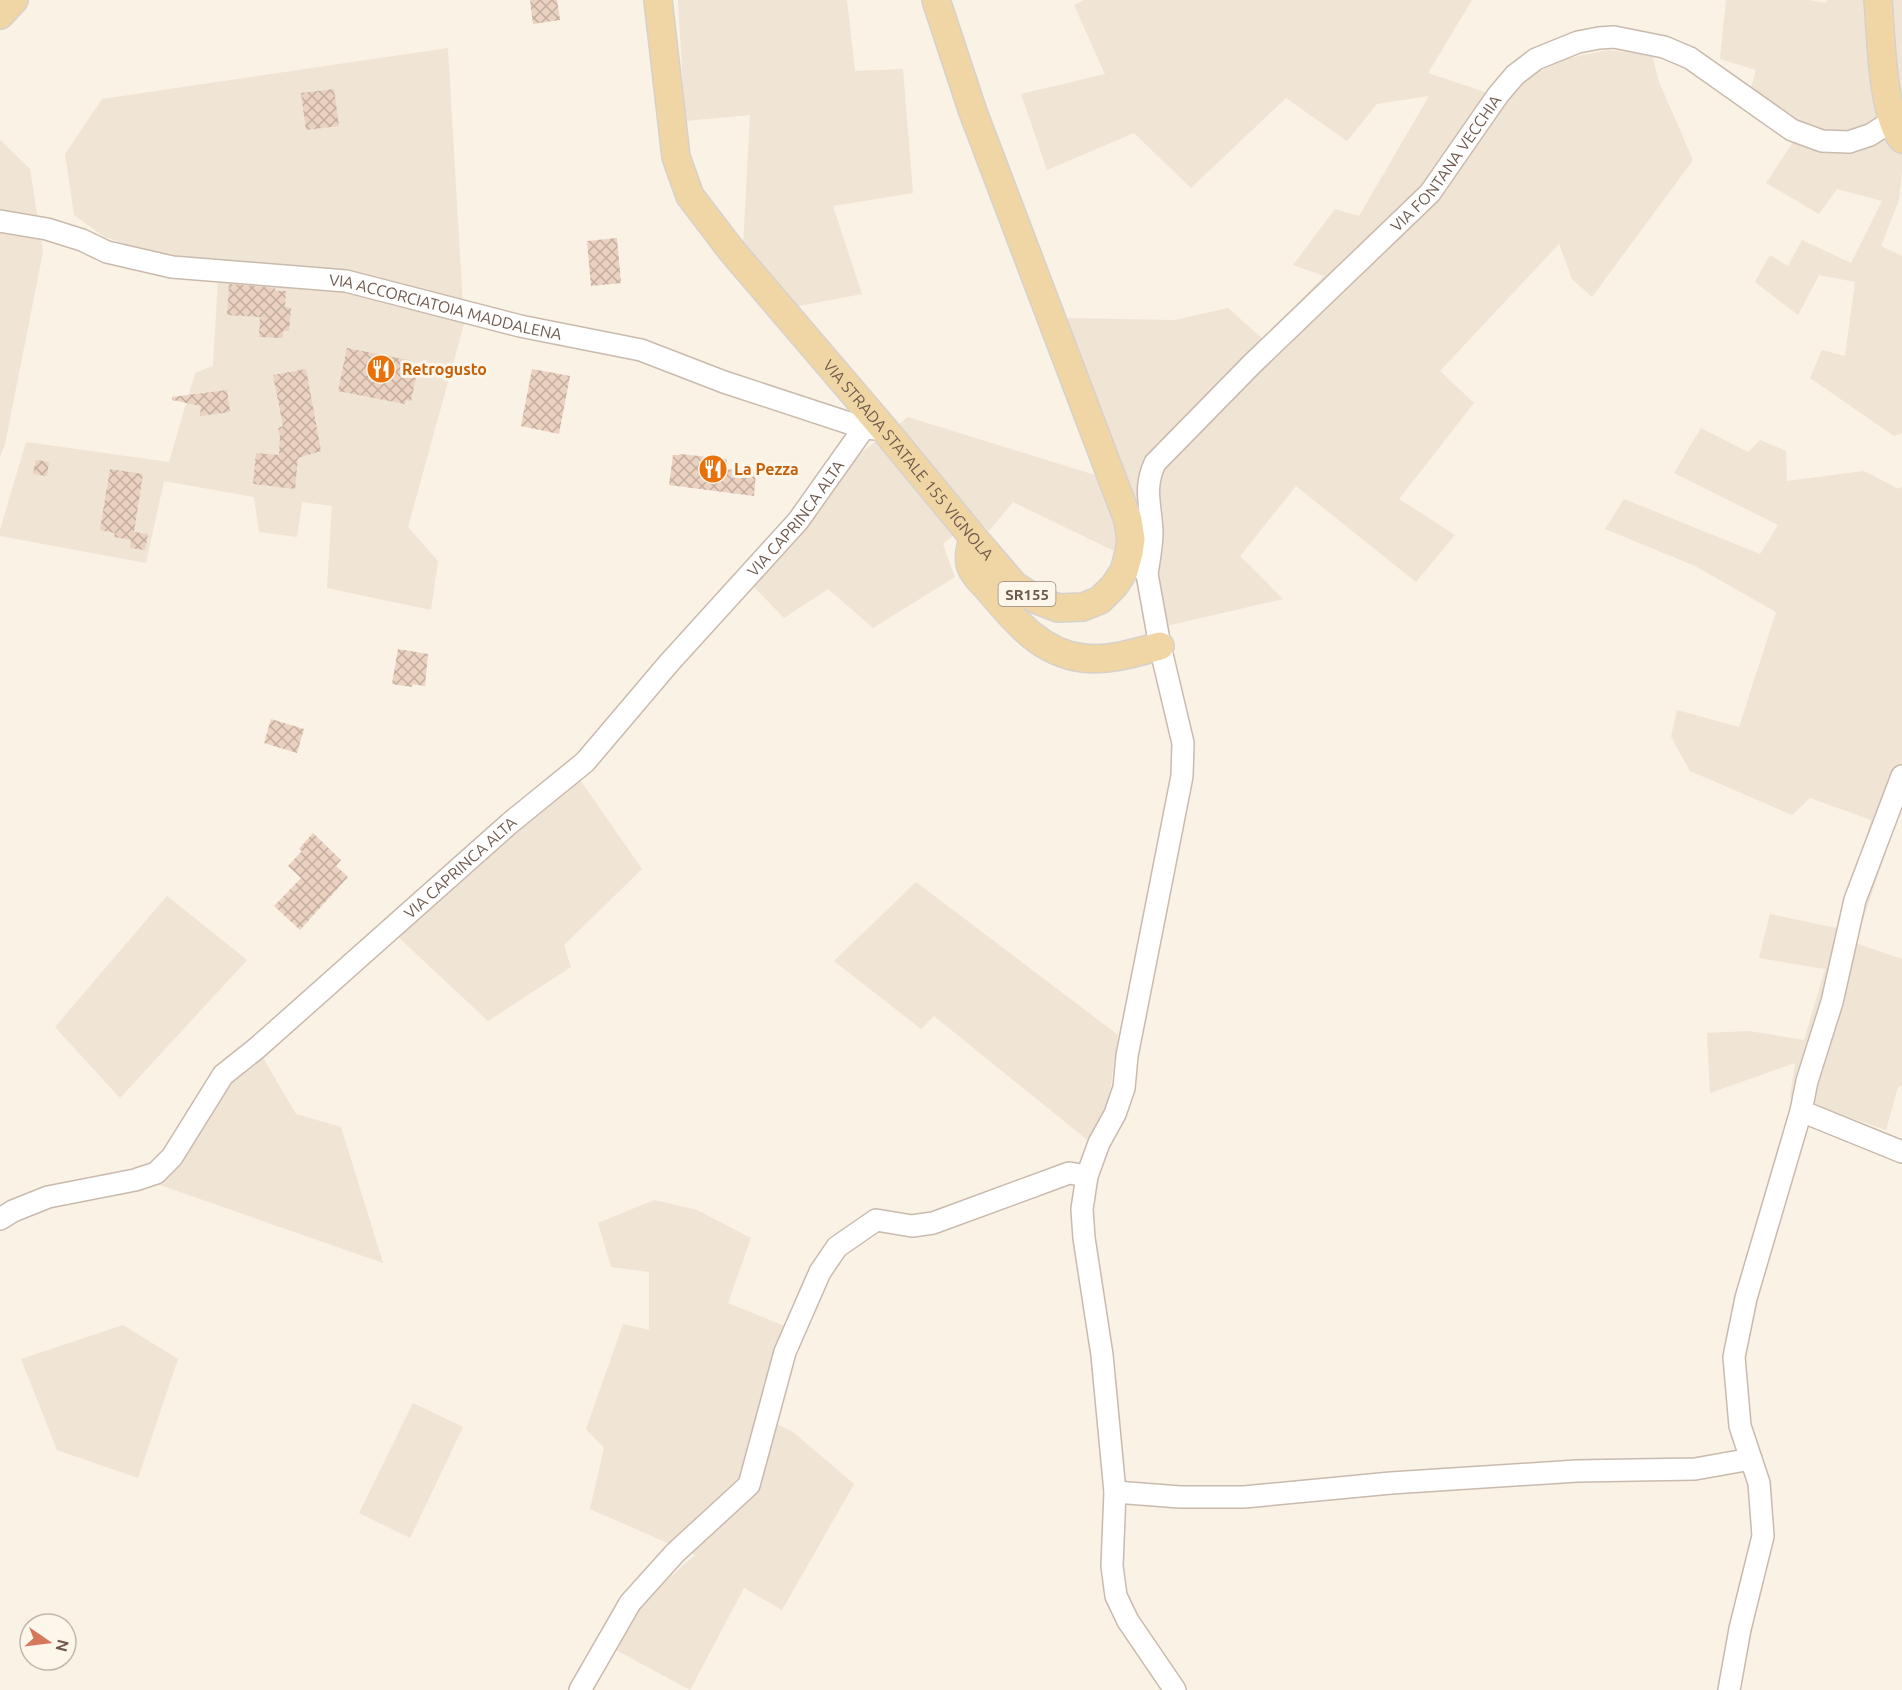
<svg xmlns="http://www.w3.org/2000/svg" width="1902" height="1690" font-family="Ubuntu,sans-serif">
<defs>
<pattern id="building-cross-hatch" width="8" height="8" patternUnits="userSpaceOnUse" patternTransform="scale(1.5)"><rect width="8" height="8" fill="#ebd2c0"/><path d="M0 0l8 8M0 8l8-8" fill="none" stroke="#c3ad9e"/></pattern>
</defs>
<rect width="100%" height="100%" fill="#f9f2e5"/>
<g fill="#f0e4d4">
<polygon points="678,0 847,0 855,71 903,69 913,193 833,206 862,294 794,307 743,246 750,115 685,121"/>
<polygon points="1084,0 1472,0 1428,73 1506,99 1522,79 1570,58 1608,50 1652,55 1659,82 1693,160 1592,297 1572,279 1559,244 1440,371 1474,403 1399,499 1455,535 1416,582 1296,486 1240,556 1283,599 1166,626 1155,567 1114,551 1013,502 989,531 975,517 943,544 955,577 873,628 828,589 784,618 754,587 863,451 908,417 1127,485 1064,318 1175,320 1228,308 1263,339 1324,276 1293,265 1335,209 1359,216 1429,96 1377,104 1347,141 1286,98 1191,188 1134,133 1047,170 1021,94 1105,74 1074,5"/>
<polygon points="1726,0 1809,0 1826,3 1827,0 1902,0 1902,171 1899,200 1881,246 1902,256 1902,433 1894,436 1810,378 1822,350 1845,356 1855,282 1819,275 1798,315 1755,282 1770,255 1788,266 1802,240 1851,263 1882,201 1837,189 1819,214 1766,183 1793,142 1745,111 1756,70 1720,59"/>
<polygon points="448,48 464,324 408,527 438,561 431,610 327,588 332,506 302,502 297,537 259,532 254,497 164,481 146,563 0,536 0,530 26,442 169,462 195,373 213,366 219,261 159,256 103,236 74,215 65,154 102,99"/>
<polygon points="0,140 30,169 43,252 5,444 0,457"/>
<polygon points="1701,428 1748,452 1760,440 1786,451 1787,481 1864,471 1899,489 1902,486 1902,805 1855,943 1902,959 1902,1086 1898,1087 1886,1130 1790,1097 1795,1063 1710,1093 1707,1033 1749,1031 1804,1040 1825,969 1759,958 1770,914 1841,929 1871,820 1810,798 1792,815 1690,771 1671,737 1677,710 1739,727 1776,612 1695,566 1605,529 1624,499 1760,554 1778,525 1674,473"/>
<polygon points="578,777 642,869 564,945 571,967 488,1021 396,935"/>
<polygon points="916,882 1118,1035 1109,1099 1091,1143 934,1016 921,1029 834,961"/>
<polygon points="167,896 247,960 120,1098 55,1027"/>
<polygon points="263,1058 296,1114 341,1127 383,1263 157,1184 229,1078"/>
<polygon points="654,1200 697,1210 751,1238 728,1303 787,1327 756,1414 793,1432 854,1484 782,1610 744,1588 690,1690 614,1649 639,1605 695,1555 590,1509 604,1448 586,1429 623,1324 649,1330 649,1272 611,1267 598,1223"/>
<polygon points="123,1325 178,1359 138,1478 57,1450 21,1359"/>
<polygon points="413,1403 463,1427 410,1538 359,1513"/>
</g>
<g fill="url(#building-cross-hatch)">
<polygon points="530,0 557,0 560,20 533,24"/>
<polygon points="334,89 339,126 306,130 301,93"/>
<polygon points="617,238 621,283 591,286 587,241"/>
<polygon points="229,284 275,288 275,291 286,291 285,307 291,308 289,331 283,331 283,338 259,337 260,317 227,315"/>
<polygon points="347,348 413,361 411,371 417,372 411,401 406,400 405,404 338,391"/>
<polygon points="306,369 321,451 298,458 295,489 253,484 256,453 279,455 280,436 278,428 283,426 273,375"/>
<polygon points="532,369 570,376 559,434 521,426"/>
<polygon points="227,390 230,412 200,416 201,406 172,400 172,397"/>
<polygon points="680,454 727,459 726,469 756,472 754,496 669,485 673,455 679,455"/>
<polygon points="36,460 49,462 47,476 33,474"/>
<polygon points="110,469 143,474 134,532 148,534 145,550 130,548 131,540 114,537 115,533 100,530"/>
<polygon points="398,649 428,654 425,686 413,684 412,687 392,684"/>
<polygon points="271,719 304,729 297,753 264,743"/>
<polygon points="313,833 341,860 336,866 348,877 300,930 274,906 301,878 288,866 302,851 299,849"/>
</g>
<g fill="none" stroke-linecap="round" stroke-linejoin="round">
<g stroke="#c9baad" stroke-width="24">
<g id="minor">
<path id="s1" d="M0 221 47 229 82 240 107 252 172 267 346 281 520 326 641 350 724 382 864 428 877 429"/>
<polyline points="1129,553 1147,574 1160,646 1183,743 1182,776 1127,1056 1124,1088 1115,1114 1099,1143 1087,1176 1082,1209 1084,1238 1102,1355 1115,1492 1112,1566 1116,1596 1128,1621 1175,1690"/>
<path id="s2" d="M1147 574C1149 560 1152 546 1152 532 1151 505 1143 489 1155 463L1252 364 1430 193 1498 95 1515 75 1536 59 1578 42 1599 38 1614 37 1664 47 1690 58 1792 130 1822 141 1849 142 1870 135 1892 121"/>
<polyline points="1801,1111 1902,1152"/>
<path id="s3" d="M0 1219 13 1211 48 1197 135 1180 156 1173 172 1157 223 1075 257 1048 510 823 585 762 669 663 798 521 864 428"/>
<polyline points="1115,1492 1180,1497 1244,1497 1391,1483 1577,1471 1695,1469 1751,1459"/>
<polyline points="580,1690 630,1603 675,1553 749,1485 785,1352 820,1272 837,1247 876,1220 912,1226 933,1223 1069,1173 1087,1176"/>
<polyline points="1729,1690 1740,1629 1763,1536 1759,1483 1740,1426 1734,1357 1746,1298 1801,1111 1807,1081 1832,1002 1855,900 1902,776"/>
</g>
</g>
<g stroke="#d7d1cd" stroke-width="30">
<g id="major">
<path id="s4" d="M658 0 676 157 690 196 732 251 884 429 973 537 1014 585 1037 600 1058 608 1083 607 1100 600 1114 586 1124 571 1129 553 1131 539 1128 520 973 112 936 0"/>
<path d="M1878 0C1881 34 1882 114 1902 139"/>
<polyline points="0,15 14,0"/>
<path d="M973 537C971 547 967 560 972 569 975 576 984 584 989 590 1015 621 1041 653 1083 658 1109 661 1135 653 1160 646"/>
</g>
</g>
<use href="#minor" stroke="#fff" stroke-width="21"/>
<use href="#major" stroke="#f0d6a5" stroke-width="27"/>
</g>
<defs>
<g id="restaurant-disc" transform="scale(1.5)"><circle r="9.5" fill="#e8710a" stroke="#fdf6eb"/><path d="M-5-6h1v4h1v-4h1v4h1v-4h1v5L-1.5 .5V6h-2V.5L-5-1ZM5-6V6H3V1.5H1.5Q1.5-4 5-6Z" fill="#fff"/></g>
</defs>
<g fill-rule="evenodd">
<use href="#restaurant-disc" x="381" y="369"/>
<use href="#restaurant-disc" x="713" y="469"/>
</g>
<g text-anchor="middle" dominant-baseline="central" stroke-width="6" stroke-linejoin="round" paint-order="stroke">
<rect fill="#fdf6eb" stroke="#9a897c" stroke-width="1.5" x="998.5" y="582" width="57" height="24" rx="4.5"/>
<g font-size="15" font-weight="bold" fill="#6f5a4d">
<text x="1027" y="594">SR155</text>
</g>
<g font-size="16" fill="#6f5a4d" stroke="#fdf6eb">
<text stroke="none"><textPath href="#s2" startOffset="531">VIA FONTANA VECCHIA</textPath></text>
<text stroke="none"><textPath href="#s1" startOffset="456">VIA ACCORCIATOIA MADDALENA</textPath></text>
<text stroke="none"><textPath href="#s4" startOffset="542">VIA STRADA STATALE 155 VIGNOLA</textPath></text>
<text stroke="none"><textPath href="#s3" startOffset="1084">VIA CAPRINCA ALTA</textPath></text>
<text stroke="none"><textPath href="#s3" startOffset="598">VIA CAPRINCA ALTA</textPath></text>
</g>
<g font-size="16" font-weight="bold" fill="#c56008" stroke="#fdf6eb" text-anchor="start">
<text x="402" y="369">Retrogusto</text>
<text x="734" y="469">La Pezza</text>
</g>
</g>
<g transform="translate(48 1642) rotate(104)"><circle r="28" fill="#fdf6eb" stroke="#c4b8ac" stroke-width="1.5"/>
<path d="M0-4.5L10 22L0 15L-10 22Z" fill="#d57758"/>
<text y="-9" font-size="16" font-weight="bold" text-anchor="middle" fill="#6f5a4d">N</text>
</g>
</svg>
